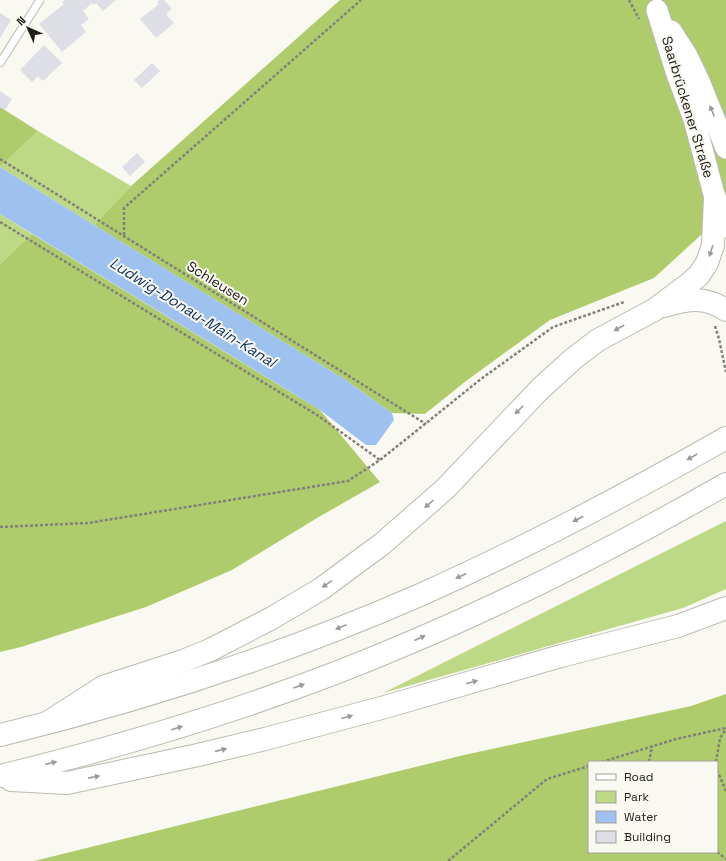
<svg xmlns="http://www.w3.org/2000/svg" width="726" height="861" font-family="'Space Grotesk',sans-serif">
<rect width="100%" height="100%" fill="#faf9f1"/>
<g fill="#bed985">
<polygon points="38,131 131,186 94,225 0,167"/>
<polygon points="0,214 32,234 0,264"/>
<polygon points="726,521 726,589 683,608 383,693"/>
</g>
<g fill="#afcc6c" fill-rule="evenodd">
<polygon points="340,0 726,0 726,212 654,278 550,320 466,381 425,414 392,413 344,379 94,225 131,186"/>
<polygon points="0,107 38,131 0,167"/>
<polygon points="32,234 320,410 380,482 317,518 232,570 146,607 21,647 0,652 0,264"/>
<path d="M726 694V861H34L464 755 691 706ZM589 762H717V852H589Z"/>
</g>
<polygon fill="#9fc1f0" points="0,167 344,379 392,413 394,420 376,445 366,445 320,410 0,214"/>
<g fill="#dedee6">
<polygon points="65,0 116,0 103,11 96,3 94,5 92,3 83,11 89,19 81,25 86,32 62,52 39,24 64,4 62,2"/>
<polygon points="159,0 164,0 172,9 166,14 174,23 156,38 140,19 159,4 157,2"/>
<polygon points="0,13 11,20 0,38"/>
<polygon points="44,45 62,63 43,81 38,76 32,82 20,70"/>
<polygon points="152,63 160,71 142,88 134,80"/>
<polygon points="0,91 12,99 5,110 0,107"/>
<polygon points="137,153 145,162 130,176 122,167"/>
</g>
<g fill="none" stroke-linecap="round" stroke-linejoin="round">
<g stroke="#bbbab2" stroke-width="9">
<polyline id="service" points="0,63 40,0"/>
</g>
<g stroke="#bbbab2" stroke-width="23">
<g id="secondary">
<polyline points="657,10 677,74 694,119 715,198 724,216 726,227"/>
<polyline points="671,31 687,56 699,81 726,148"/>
</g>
</g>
<g stroke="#bbbab2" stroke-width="24">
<g id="motorway">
<path d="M664 306C689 299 704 296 726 310"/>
<polyline points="47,723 103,687 183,661 210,650 272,618 321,589 382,544 445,489 540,389 573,359 598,340 654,310 690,283 699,275 707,263 713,245 715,198"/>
<path d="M0 735C144 700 285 654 420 595 525 548 626 495 726 438"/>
<path d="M0 776C139 742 277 700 409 643 518 597 623 543 726 484"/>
<polyline points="11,780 67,783 198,755 265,739 385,707 561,656 678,626 726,608"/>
</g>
</g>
<g stroke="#81807b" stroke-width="2.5" stroke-dasharray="3 2" stroke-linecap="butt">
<polyline points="629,0 639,19"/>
<polyline points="0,159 426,424"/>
<polyline points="0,222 317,415 380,460"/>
<polyline points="124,235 124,208 361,0"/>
<polyline points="715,326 719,339 726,372"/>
<polyline points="0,527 88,523 348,481 380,460 481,379 553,327 624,302"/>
<polyline points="602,762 676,739 726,728"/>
<polyline points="649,762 652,746"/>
<polyline points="716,762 720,738 726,729"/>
<polyline points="717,770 726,791"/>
<polyline points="717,852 726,859"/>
<polyline points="448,861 547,779 589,766"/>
</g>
<use href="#service" stroke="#fff" stroke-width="7"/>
<use href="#secondary" stroke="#fff" stroke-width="21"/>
<use href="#motorway" stroke="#fff" stroke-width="22"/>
</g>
<defs><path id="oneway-solid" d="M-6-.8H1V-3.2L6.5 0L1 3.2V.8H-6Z"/></defs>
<g fill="#999998">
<use href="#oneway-solid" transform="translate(712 111) rotate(-112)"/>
<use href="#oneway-solid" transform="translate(711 251) rotate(108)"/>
<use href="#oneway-solid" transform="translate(619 328) rotate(151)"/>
<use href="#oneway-solid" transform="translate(519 410) rotate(135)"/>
<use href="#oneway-solid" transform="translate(692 457) rotate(150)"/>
<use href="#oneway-solid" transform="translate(429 504) rotate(138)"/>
<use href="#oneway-solid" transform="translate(578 519) rotate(153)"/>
<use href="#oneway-solid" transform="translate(461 576) rotate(155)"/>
<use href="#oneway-solid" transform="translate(327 584) rotate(145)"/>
<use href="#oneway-solid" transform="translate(341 627) rotate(158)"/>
<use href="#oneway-solid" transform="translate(420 638) rotate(-24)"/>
<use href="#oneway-solid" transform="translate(472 682) rotate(-16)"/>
<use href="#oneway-solid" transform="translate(299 686) rotate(-20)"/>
<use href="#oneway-solid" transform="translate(347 717) rotate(-15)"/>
<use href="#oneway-solid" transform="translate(177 728) rotate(-17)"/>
<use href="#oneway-solid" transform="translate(221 750) rotate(-13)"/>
<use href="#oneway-solid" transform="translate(51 763) rotate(-14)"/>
<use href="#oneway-solid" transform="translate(94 777) rotate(-11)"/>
</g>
<g text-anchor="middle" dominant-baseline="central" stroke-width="4" stroke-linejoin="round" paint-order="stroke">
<g font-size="14" fill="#1d1c19" stroke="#faf9f1">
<text transform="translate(688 107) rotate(73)">Saarbrückener Straße</text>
<text transform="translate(218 283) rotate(32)">Schleusen</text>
</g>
<g font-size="15" font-style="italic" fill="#092f5e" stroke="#faf9f1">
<text transform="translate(193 312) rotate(32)">Ludwig-Donau-Main-Kanal</text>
</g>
</g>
<rect x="588" y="761" width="130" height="92" fill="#faf9f1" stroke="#a2a19b"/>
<rect x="596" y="774" width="20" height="6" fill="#ffffff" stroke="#a2a19b"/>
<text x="624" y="781" font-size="12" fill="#1d1c19">Road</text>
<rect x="596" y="791" width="20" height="12" fill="#bed985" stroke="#a2a19b"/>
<text x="624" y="801" font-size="12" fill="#1d1c19">Park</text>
<rect x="596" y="811" width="20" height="12" fill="#9fc1f0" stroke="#a2a19b"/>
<text x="624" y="821" font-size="12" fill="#1d1c19">Water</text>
<rect x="596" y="831" width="20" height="12" fill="#dedee6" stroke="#a2a19b"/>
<text x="624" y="841" font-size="12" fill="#1d1c19">Building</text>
<g transform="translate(28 28) rotate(315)" stroke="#faf9f1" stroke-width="3" paint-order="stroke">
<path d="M0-3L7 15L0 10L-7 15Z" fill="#1d1c19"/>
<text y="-6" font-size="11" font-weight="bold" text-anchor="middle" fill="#1d1c19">N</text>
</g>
</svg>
